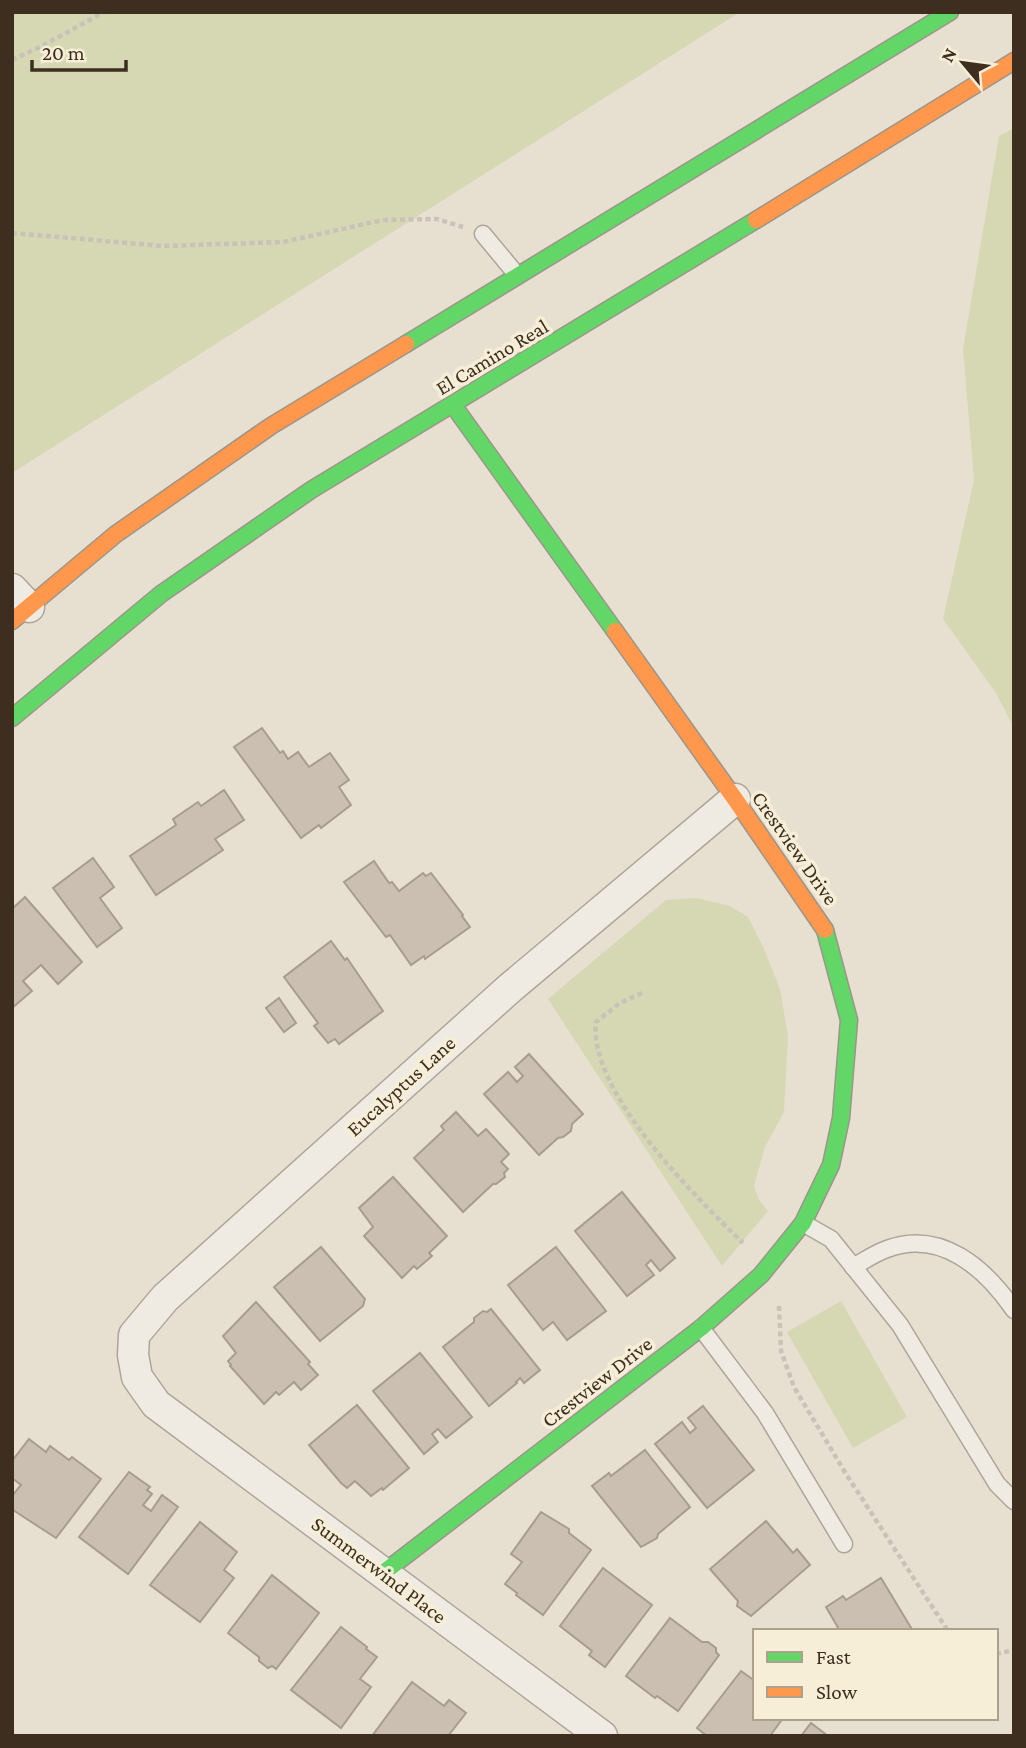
<svg xmlns="http://www.w3.org/2000/svg" width="1026" height="1748" font-family="'Crimson Pro',serif">
<rect width="100%" height="100%" fill="#e7e0d1"/>
<g fill="#d6d7b3">
<polygon points="12,12 740,12 12,473"/>
<polygon points="1014,128 1014,728 996,693 943,619 974,480 963,349 999,136"/>
<polygon points="696,898 730,906 748,917 765,951 780,989 788,1036 784,1112 765,1147 754,1186 759,1200 768,1211 722,1266 548,999 666,900"/>
<polygon points="841,1301 907,1417 853,1448 787,1332"/>
</g>
<g fill="#cbbfb2" stroke="#a89c90" stroke-width="2">
<polygon points="262,728 280,753 283,751 288,759 298,752 309,767 330,753 349,780 339,787 351,805 321,828 319,825 301,838 234,747"/>
<polygon points="224,790 244,820 215,839 223,850 156,895 130,856 176,825 173,819 198,802 201,806"/>
<polygon points="93,858 114,887 100,898 122,928 97,947 53,888"/>
<polygon points="374,861 389,883 392,882 399,891 423,873 426,876 431,873 463,915 462,916 470,927 425,959 424,956 411,965 390,935 386,937 344,882"/>
<polygon points="25,897 82,962 58,984 41,965 23,981 32,991 12,1008 12,909"/>
<polygon points="331,941 345,960 347,958 383,1011 339,1044 335,1039 328,1043 314,1026 318,1023 284,977"/>
<polygon points="279,998 296,1023 284,1032 266,1008"/>
<polygon points="529,1054 583,1114 572,1124 571,1131 563,1137 558,1138 539,1155 484,1094 508,1072 517,1082 523,1076 515,1067"/>
<polygon points="456,1112 478,1136 486,1129 509,1154 501,1162 508,1169 504,1173 505,1177 496,1184 493,1184 463,1212 414,1158 444,1130 441,1126"/>
<polygon points="393,1177 447,1236 429,1253 432,1256 417,1269 414,1266 402,1278 364,1236 373,1227 359,1208"/>
<polygon points="622,1192 675,1258 660,1271 651,1260 646,1265 654,1275 627,1296 575,1231"/>
<polygon points="321,1247 365,1299 363,1306 320,1341 274,1287"/>
<polygon points="556,1247 606,1311 567,1340 553,1322 543,1330 508,1285"/>
<polygon points="256,1302 310,1362 308,1364 318,1375 301,1390 294,1382 279,1395 276,1392 264,1404 230,1366 231,1365 228,1361 236,1353 223,1336"/>
<polygon points="491,1309 540,1370 524,1383 520,1378 516,1382 517,1383 489,1406 443,1347 474,1322 474,1318 483,1311 487,1312"/>
<polygon points="420,1353 472,1417 446,1438 438,1429 432,1434 438,1442 424,1454 373,1391"/>
<polygon points="357,1405 409,1468 383,1490 382,1488 371,1496 355,1481 347,1488 341,1483 309,1445"/>
<polygon points="703,1406 754,1470 707,1508 655,1444 682,1422 690,1433 696,1428 688,1418"/>
<polygon points="29,1439 46,1452 50,1446 69,1460 72,1457 101,1479 56,1538 13,1510 12,1496 21,1485 12,1478 12,1461"/>
<polygon points="645,1450 690,1507 658,1534 657,1538 641,1547 592,1486 609,1473 611,1476"/>
<polygon points="129,1472 150,1487 147,1490 152,1494 143,1505 151,1511 162,1495 178,1507 128,1574 79,1537"/>
<polygon points="541,1512 569,1529 569,1533 591,1550 543,1615 516,1595 517,1593 505,1584 522,1562 511,1554"/>
<polygon points="766,1521 793,1553 797,1549 810,1565 751,1616 737,1606 738,1601 710,1569"/>
<polygon points="200,1522 237,1552 224,1570 234,1578 200,1622 150,1585"/>
<polygon points="603,1568 652,1605 605,1667 589,1655 592,1651 560,1626"/>
<polygon points="272,1575 319,1613 276,1669 272,1666 268,1668 259,1661 259,1657 228,1633"/>
<polygon points="881,1578 913,1631 840,1631 826,1607 843,1596 846,1600"/>
<polygon points="670,1618 702,1642 708,1642 716,1648 716,1652 719,1655 678,1711 657,1696 655,1698 626,1676"/>
<polygon points="341,1627 367,1647 366,1649 377,1657 360,1679 371,1687 341,1728 291,1690"/>
<polygon points="741,1671 755,1681 755,1718 783,1718 770,1736 707,1736 697,1728"/>
<polygon points="412,1682 444,1706 449,1700 466,1713 448,1736 372,1736"/>
<polygon points="811,1723 828,1736 801,1736"/>
</g>
<g fill="none" stroke-linecap="round" stroke-linejoin="round">
<g stroke="#ada599" stroke-width="19">
<g id="lane">
<polyline points="483,234 517,275"/>
<polyline points="803,1223 831,1239 900,1325 997,1484 1014,1501"/>
<path d="M853 1267C864 1261 875 1253 887 1249 941 1229 985 1268 1014 1310"/>
<polyline points="701,1328 765,1413 844,1544"/>
</g>
</g>
<g stroke="#ada599" stroke-width="33">
<g id="street">
<polyline points="12,589 29,607"/>
<polyline points="602,1736 156,1404 137,1377 133,1355 134,1335 165,1298 510,988 735,799"/>
</g>
</g>
<g stroke="#9c958a" stroke-width="19">
<g id="fast">
<polyline points="406,344 950,12"/>
<polyline points="453,405 615,631"/>
<polyline points="12,718 161,594 311,490 756,220"/>
<polyline points="383,1573 701,1328 761,1275 803,1223 831,1165 841,1118 849,1020 825,930"/>
</g>
</g>
<g stroke="#9c958a" stroke-width="19">
<g id="slow">
<polyline points="756,220 1014,61"/>
<polyline points="12,621 116,534 271,426 406,344"/>
<polyline points="615,631 735,799 825,930"/>
</g>
</g>
<g stroke="#c8c2b9" stroke-width="4.5" stroke-dasharray="5 3.5" stroke-linecap="butt">
<polyline points="12,60 44,45 104,12"/>
<polyline points="12,233 163,246 283,242 383,220 437,219 463,227"/>
<path d="M642 993 620 1003 596 1022C588 1092 696 1197 743 1243"/>
<polyline points="779,1306 781,1351 794,1387 846,1474 948,1631"/>
<polyline points="996,1654 1014,1650"/>
</g>
<use href="#lane" stroke="#efebe3" stroke-width="16"/>
<use href="#street" stroke="#efebe3" stroke-width="30"/>
<use href="#fast" stroke="#63d668" stroke-width="16"/>
<use href="#slow" stroke="#ff974d" stroke-width="16"/>
</g>
<g text-anchor="middle" dominant-baseline="central" stroke-width="7" stroke-linejoin="round" paint-order="stroke">
<g font-size="21" fill="#3d2e20" stroke="#f7eed8">
<text transform="translate(492 357) rotate(-31)">El Camino Real</text>
<text transform="translate(795 848) rotate(55)">Crestview Drive</text>
<text transform="translate(401 1086) rotate(-42)">Eucalyptus Lane</text>
<text transform="translate(597 1382) rotate(-38)">Crestview Drive</text>
<text transform="translate(379 1570) rotate(37)">Summerwind Place</text>
</g>
</g>
<rect width="1026" height="1748" fill="none" stroke="#3d2e20" stroke-width="28"/>
<rect x="753" y="1629" width="245" height="91" fill="#f7eed8" stroke="#ada18e" stroke-width="2"/>
<rect x="767" y="1652" width="35" height="10" fill="#63d668" stroke="#ada18e" stroke-width="2"/>
<text x="816" y="1664" font-size="21" fill="#3d2e20">Fast</text>
<rect x="767" y="1687" width="35" height="10" fill="#ff974d" stroke="#ada18e" stroke-width="2"/>
<text x="816" y="1699" font-size="21" fill="#3d2e20">Slow</text>
<g transform="translate(963 63) rotate(299)" stroke="#f7eed8" stroke-width="5" paint-order="stroke">
<path d="M0-5L12 26L0 18L-12 26Z" fill="#3d2e20"/>
<text y="-10" font-size="19" font-weight="bold" text-anchor="middle" fill="#3d2e20">N</text>
</g>
<path d="M32 60v10h94v-10" fill="none" stroke="#3d2e20" stroke-width="3.5"/>
<text x="42" y="60" font-size="21" fill="#3d2e20" stroke="#f7eed8" stroke-width="5" paint-order="stroke">20 m</text>
</svg>
